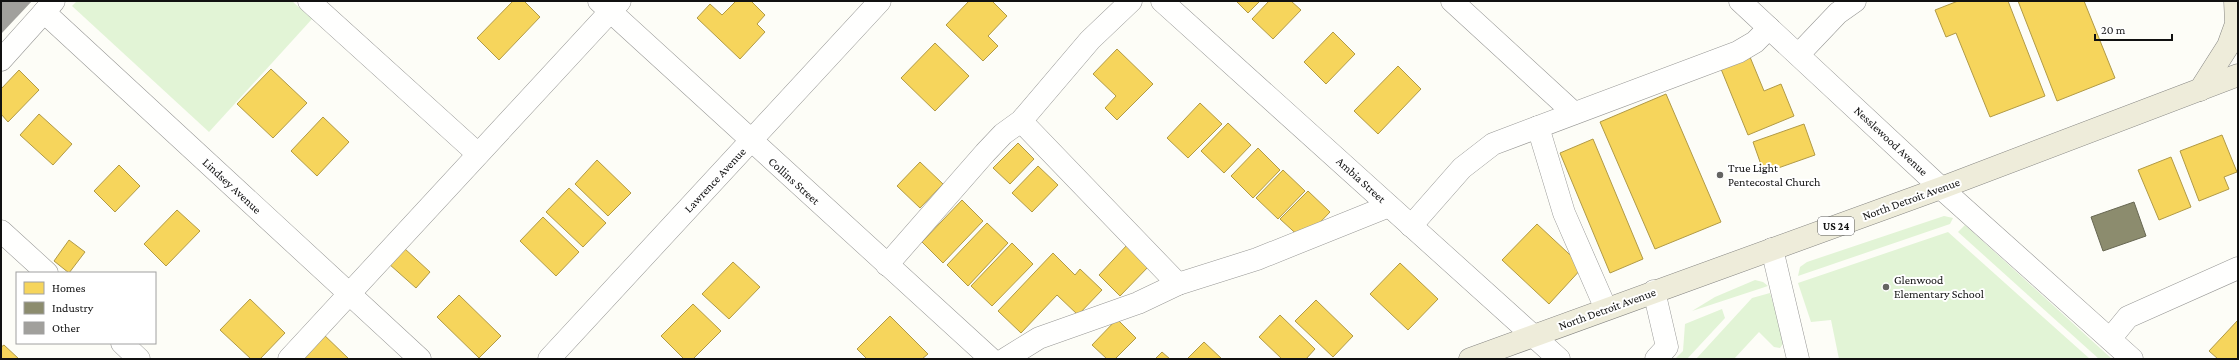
<svg xmlns="http://www.w3.org/2000/svg" width="2239" height="360" font-family="'Crimson Pro',serif">
<rect width="100%" height="100%" fill="#fdfdf7"/>
<g fill="#e2f4d6">
<polygon points="77,1 292,1 312,19 209,132 72,6"/>
<polygon points="1944,216 1953,218 1950,224 1798,276 1800,267 1807,262"/>
<polygon points="1965,225 2112,359 2099,359 1958,232"/>
<polygon points="1948,232 2090,359 1839,359 1831,320 1811,322 1798,283"/>
<polygon points="1755,280 1763,282 1768,286 1692,311 1715,297"/>
<polygon points="1770,293 1777,316 1783,344 1780,348 1774,347 1759,332 1734,359 1696,359 1752,298"/>
<polygon points="1722,309 1725,318 1687,359 1675,359 1683,351 1685,324"/>
</g>
<g fill="#f6d55c" stroke="#b19a46">
<polygon points="513,1 524,1 540,17 499,60 477,38"/>
<polygon points="736,1 751,1 765,15 757,24 765,32 740,59 697,18 710,4 722,15"/>
<polygon points="969,1 992,1 1007,16 988,36 998,46 983,61 946,25"/>
<polygon points="1236,1 1260,1 1248,13"/>
<polygon points="1269,1 1291,1 1301,10 1273,39 1252,19"/>
<polygon points="1958,1 2008,1 2045,96 1990,117 1956,33 1946,37 1935,10"/>
<polygon points="2018,1 2084,1 2115,78 2057,101"/>
<polygon points="1333,32 1355,54 1326,84 1304,62"/>
<polygon points="935,43 969,76 935,111 901,78"/>
<polygon points="1117,49 1153,84 1117,120 1105,108 1116,96 1093,74"/>
<polygon points="1750,57 1764,91 1781,84 1794,116 1748,135 1721,69"/>
<polygon points="1398,66 1421,89 1378,134 1354,111"/>
<polygon points="271,69 307,103 273,138 237,104"/>
<polygon points="19,70 39,90 8,122 1,114 1,89"/>
<polygon points="1666,94 1721,222 1655,249 1600,122"/>
<polygon points="1200,103 1222,124 1188,158 1167,138"/>
<polygon points="39,114 72,144 53,165 20,135"/>
<polygon points="323,117 349,142 317,176 291,151"/>
<polygon points="1228,123 1251,145 1224,173 1201,151"/>
<polygon points="1804,124 1815,155 1764,173 1753,142"/>
<polygon points="2222,135 2237,172 2224,177 2229,189 2199,201 2180,151"/>
<polygon points="1593,139 1643,259 1610,273 1560,153"/>
<polygon points="1018,143 1034,159 1010,184 993,168"/>
<polygon points="1258,148 1280,170 1253,198 1231,176"/>
<polygon points="2171,157 2191,207 2159,220 2138,170"/>
<polygon points="597,160 631,193 608,216 575,184"/>
<polygon points="920,162 943,184 920,208 897,186"/>
<polygon points="119,165 140,186 115,212 94,191"/>
<polygon points="1038,166 1058,185 1032,212 1012,193"/>
<polygon points="1283,170 1305,191 1278,219 1256,198"/>
<polygon points="569,188 606,223 583,247 546,212"/>
<polygon points="1308,191 1330,212 1303,240 1280,219"/>
<polygon points="962,200 983,221 943,263 922,242"/>
<polygon points="177,210 200,231 166,266 144,244"/>
<polygon points="543,217 579,252 556,276 520,241"/>
<polygon points="987,223 1008,243 968,286 947,265"/>
<polygon points="1537,224 1583,267 1549,304 1502,260"/>
<polygon points="69,240 85,252 69,273 54,261"/>
<polygon points="1012,243 1033,264 992,306 971,286"/>
<polygon points="1128,244 1150,265 1120,296 1099,275"/>
<polygon points="404,248 430,272 416,288 389,264"/>
<polygon points="1053,253 1075,275 1080,269 1102,290 1078,315 1057,295 1021,333 998,311"/>
<polygon points="733,262 760,287 729,319 702,294"/>
<polygon points="1400,263 1438,299 1408,330 1370,294"/>
<polygon points="459,295 501,336 479,358 437,317"/>
<polygon points="250,299 285,333 260,359 251,359 220,330"/>
<polygon points="1316,300 1353,336 1333,357 1295,321"/>
<polygon points="693,304 721,331 693,359 684,359 661,336"/>
<polygon points="1280,315 1315,349 1306,359 1282,359 1259,337"/>
<polygon points="890,316 928,354 922,359 867,359 857,349"/>
<polygon points="1117,319 1136,338 1115,359 1107,359 1092,345"/>
<polygon points="2238,320 2238,359 2218,359 2209,351"/>
<polygon points="321,332 348,358 347,359 305,359 300,354"/>
<polygon points="1204,342 1222,359 1187,359"/>
<polygon points="4,345 19,359 1,359 1,347"/>
<polygon points="1162,352 1170,359 1155,359"/>
</g>
<polygon fill="#8c8c6e" stroke="#676752" points="2134,202 2146,236 2103,251 2091,217"/>
<polygon fill="#a1a09c" points="1,1 32,1 1,34"/>
<g fill="none" stroke-linecap="round" stroke-linejoin="round">
<g stroke="#979795" stroke-width="23">
<g id="minor">
<polyline points="309,1 478,154"/>
<polyline points="599,1 991,359"/>
<polyline points="1162,1 1559,359"/>
<polyline points="1452,1 1574,113"/>
<polyline points="1740,1 1941,188 2132,359"/>
<polyline points="44,12 420,359"/>
<polyline points="1799,54 1838,13 1855,1"/>
<polyline points="1,60 54,1"/>
<polyline points="1021,121 1178,284"/>
<polyline points="1538,127 1564,213 1606,309"/>
<polyline points="1411,226 1462,168 1493,144 1738,52 1755,42 1769,28"/>
<polyline points="1,231 47,273"/>
<polyline points="1772,249 1798,359"/>
<polyline points="887,265 985,153 1003,134 1021,121 1090,40 1131,1"/>
<polyline points="1654,291 1667,347 1656,359"/>
<polyline points="2110,339 2128,317 2238,268"/>
<polyline points="122,343 139,359"/>
<polyline points="289,359 620,1"/>
<polyline points="549,359 880,1"/>
<polyline points="1005,359 1039,338 1138,303 1178,284 1257,259 1389,206"/>
</g>
</g>
<g stroke="#858582" stroke-width="23">
<g id="major">
<polyline points="2200,90 2228,46 2236,24 2235,1"/>
<polyline points="1470,359 1941,188 2238,75"/>
</g>
</g>
<use href="#minor" stroke="#fffffe" stroke-width="22"/>
<use href="#major" stroke="#eeecda" stroke-width="22"/>
</g>
<g fill="#646462" stroke="#fff" stroke-width="1.5">
<circle cx="1720" cy="175" r="4"/>
<circle cx="1886" cy="287" r="4"/>
</g>
<g text-anchor="middle" dominant-baseline="central" stroke-width="4" stroke-linejoin="round" paint-order="stroke">
<rect fill="#fff" stroke="#585858" stroke-width="1" x="1818" y="217" width="36" height="18" rx="3"/>
<g font-size="11" font-weight="bold" fill="#111">
<text x="1836" y="226">US 24</text>
</g>
<g font-size="12" fill="#111" stroke="#fff">
<text transform="translate(1891 141) rotate(43)">Nesslewood Avenue</text>
<text transform="translate(715 180) rotate(-47)">Lawrence Avenue</text>
<text transform="translate(1361 180) rotate(42)">Ambia Street</text>
<text transform="translate(794 181) rotate(42)">Collins Street</text>
<text transform="translate(232 186) rotate(43)">Lindsey Avenue</text>
<text transform="translate(1911 199) rotate(-20)">North Detroit Avenue</text>
<text transform="translate(1607 309) rotate(-20)">North Detroit Avenue</text>
</g>
<g font-size="12" fill="#111" stroke="#fff" text-anchor="start">
<text x="1728" y="168">True Light<tspan x="1728" dy="14">Pentecostal Church</tspan></text>
<text x="1894" y="280">Glenwood<tspan x="1894" dy="14">Elementary School</tspan></text>
</g>
</g>
<rect width="2239" height="360" fill="none" stroke="#111111" stroke-width="4"/>
<rect x="16" y="272" width="140" height="72" fill="#ffffff" stroke="#a0a0a0"/>
<rect x="24" y="282" width="20" height="12" fill="#f6d55c" stroke="#a0a0a0"/>
<text x="52" y="292" font-size="12" fill="#111111">Homes</text>
<rect x="24" y="302" width="20" height="12" fill="#8c8c6e" stroke="#a0a0a0"/>
<text x="52" y="312" font-size="12" fill="#111111">Industry</text>
<rect x="24" y="322" width="20" height="12" fill="#a1a09c" stroke="#a0a0a0"/>
<text x="52" y="332" font-size="12" fill="#111111">Other</text>
<path d="M2095 34v6h77v-6" fill="none" stroke="#111111" stroke-width="2"/>
<text x="2101" y="34" font-size="12" fill="#111111" stroke="#ffffff" stroke-width="3" paint-order="stroke">20 m</text>
</svg>
